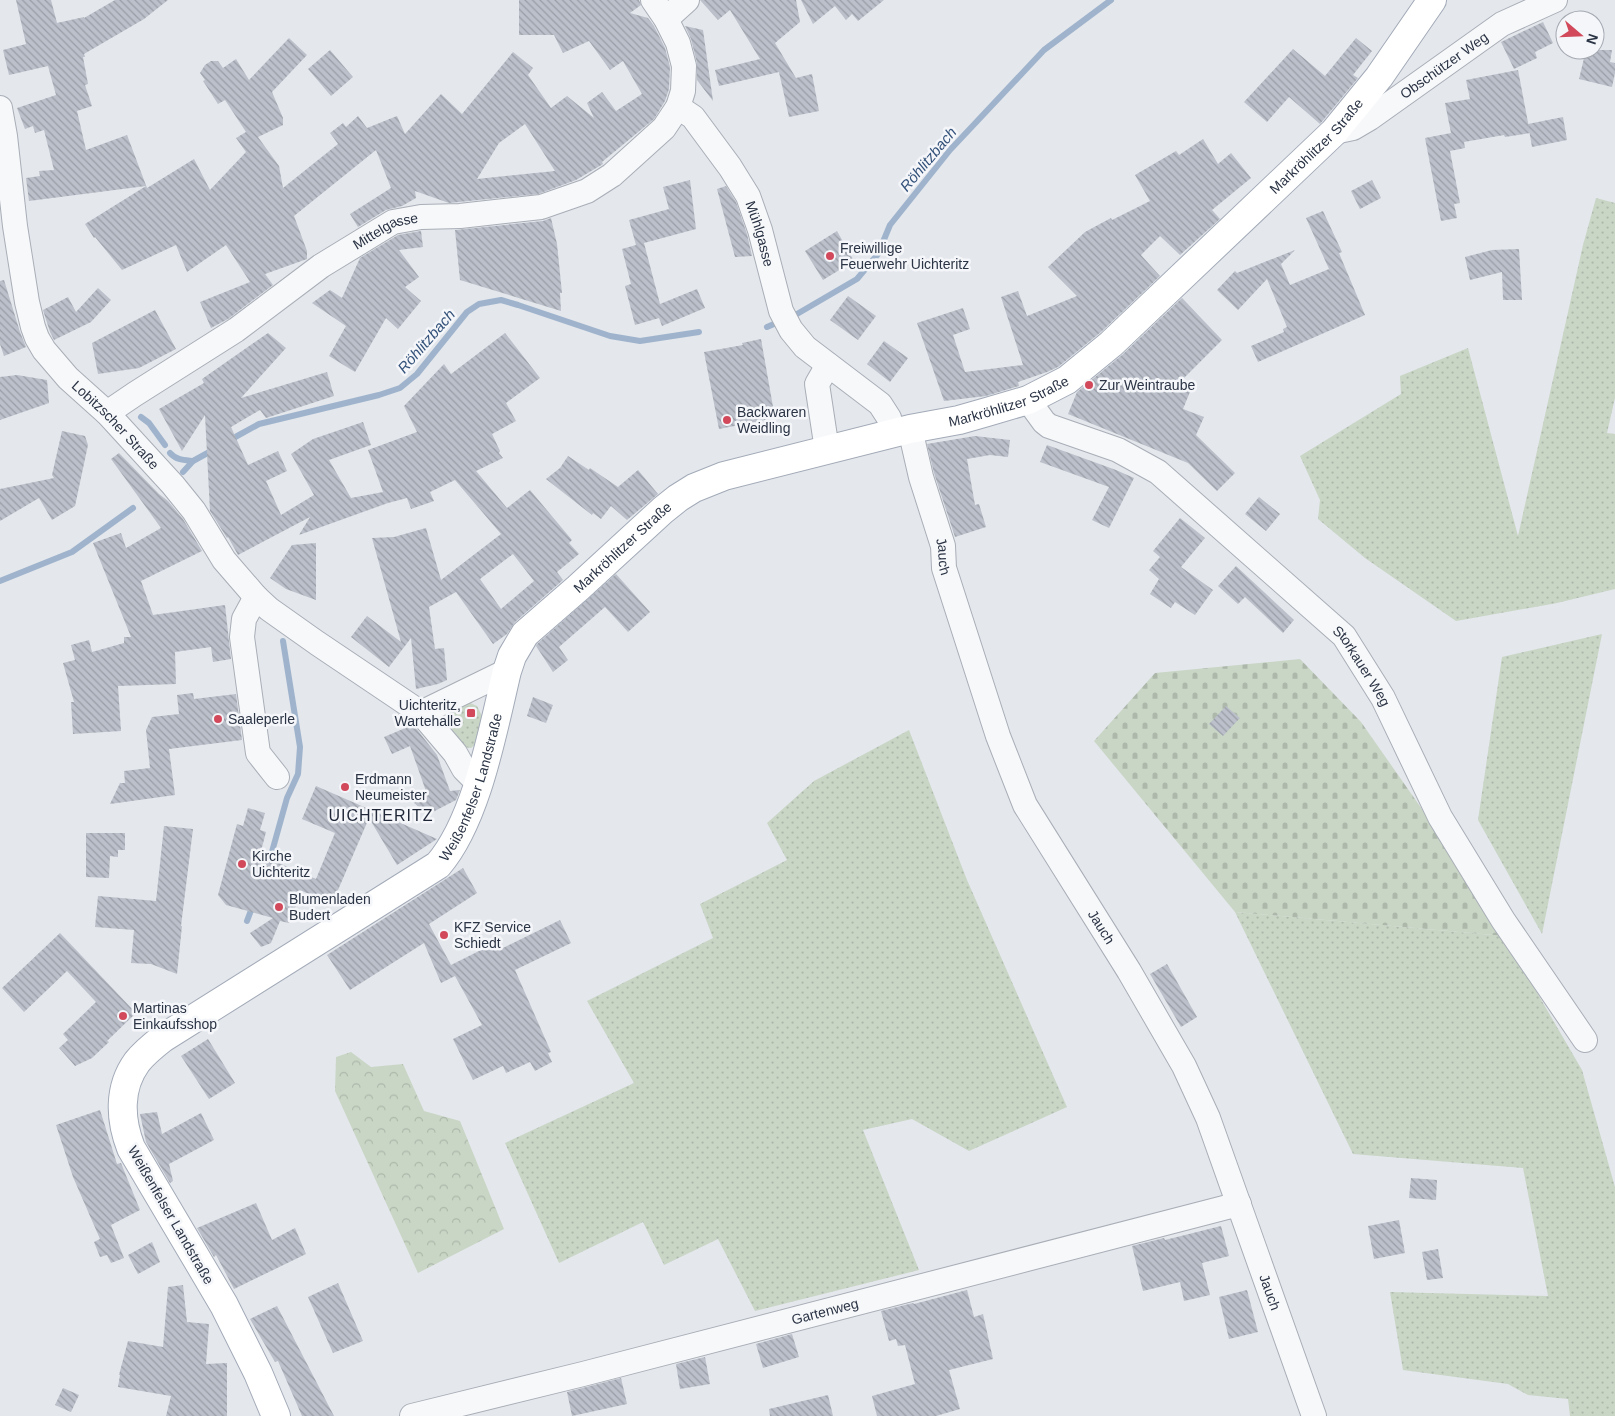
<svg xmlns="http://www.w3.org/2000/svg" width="1615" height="1416" font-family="Arial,sans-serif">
<defs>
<pattern id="grass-dots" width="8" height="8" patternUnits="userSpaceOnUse" patternTransform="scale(1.25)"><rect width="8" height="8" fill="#c9d6c5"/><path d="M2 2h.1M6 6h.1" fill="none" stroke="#adb8ab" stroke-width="1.8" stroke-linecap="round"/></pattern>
<pattern id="cemetery-stones" width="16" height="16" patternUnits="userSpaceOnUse" patternTransform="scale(1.25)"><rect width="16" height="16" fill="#c9d6c5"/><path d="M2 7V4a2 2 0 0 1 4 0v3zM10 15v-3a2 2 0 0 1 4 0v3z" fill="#adb8ab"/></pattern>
<pattern id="park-crowns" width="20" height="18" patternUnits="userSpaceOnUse" patternTransform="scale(1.25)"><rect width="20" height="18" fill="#c9d6c5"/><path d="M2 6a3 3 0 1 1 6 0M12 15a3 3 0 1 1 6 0" fill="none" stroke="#adb8ab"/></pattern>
<pattern id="building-back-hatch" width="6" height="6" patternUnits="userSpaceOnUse" patternTransform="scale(1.25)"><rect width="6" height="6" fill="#bbc0ca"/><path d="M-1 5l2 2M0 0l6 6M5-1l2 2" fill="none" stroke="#989da6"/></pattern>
</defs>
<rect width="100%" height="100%" fill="#e4e7ec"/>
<g fill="url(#grass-dots)">
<polygon points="1596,198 1615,203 1615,398 1607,433 1615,434 1615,589 1557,603 1456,621 1365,558 1318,519 1320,500 1300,456 1401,394 1400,376 1468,348 1518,536 1583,245"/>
<polygon points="1602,634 1542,934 1478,820 1502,657"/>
<polygon points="468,702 477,706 482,716 477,743 471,748 463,747 446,722 450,711"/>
<polygon points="909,730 967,880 1067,1107 969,1151 912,1119 863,1130 919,1270 755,1311 718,1239 664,1265 643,1222 559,1263 505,1143 634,1083 587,1001 713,938 700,904 787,860 767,823 814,781"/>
<polygon points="1235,912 1504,936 1582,1070 1615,1187 1615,1416 1570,1416 1568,1399 1528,1395 1508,1384 1403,1370 1390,1292 1548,1296 1523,1168 1353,1154"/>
</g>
<polygon fill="url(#cemetery-stones)" points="1300,659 1361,722 1466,872 1504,936 1235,912 1094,741 1155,673"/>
<polygon fill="url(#park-crowns)" points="351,1052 371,1067 403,1064 424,1111 460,1121 504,1229 418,1273 335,1091 336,1057"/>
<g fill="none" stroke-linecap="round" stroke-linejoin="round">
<g stroke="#9fb4cc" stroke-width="6">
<polyline points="767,327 797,314 857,279 878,254 890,225 950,150 1044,50 1111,0"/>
<polyline points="141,417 149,423 165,445"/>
<polyline points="228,441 259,424 379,395 400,388 417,374 467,312 479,304 501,300 518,305 610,336 640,341 699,332"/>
<path d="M170 453C176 460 184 460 193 461"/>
<polyline points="183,472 193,461 213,450"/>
<polyline points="0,581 72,552 133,508"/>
<polyline points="268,866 287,798 298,774 300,747 283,641"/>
<polyline points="247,921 253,905"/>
</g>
</g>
<g fill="url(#building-back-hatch)" fill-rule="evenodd">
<path d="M16 0H51L57 23 84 17V18L115 0H168L144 19 84 54 85 57H83L88 84 85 85 92 106 77 111 86 150 127 135 147 188 194 159 210 190 246 152 236 138 246 132 225 100 218 104 203 81 205 80 200 73 205 65 211 61H218L223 68 236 59 249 80 289 38 307 55 272 92 283 118V125L258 137 279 166 283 188 338 144 330 133 343 123 346 127 358 116 367 128 397 116 405 134 441 94 462 114 513 52 533 68 528 75 551 108 567 96 594 118 587 103 602 92 616 111 642 94 623 61 610 70 589 41 563 53 554 35H519V0H639L641 5 630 13 648 18 654 26 665 48 670 67 669 89 665 101 654 119 602 162 603 164 576 180 538 194 459 202 449 203 415 191 416 198 402 206 386 210 358 227 350 214 391 188 376 150 294 216 307 251V259L265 274 273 285 228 319 211 328 200 302 250 282 226 245 187 272 176 245 122 270 95 237 94 238 85 224 146 186 29 201 26 178 40 176 39 171 54 170 44 130 35 133 33 126 25 129 17 108 56 95 48 66 9 75 3 50 26 44ZM525 124 555 171 477 179 499 143Z"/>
<polygon points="700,0 796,0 800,22 775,43 796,78 812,74 819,111 789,117 779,72 719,86 715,70 760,59 730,10 718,20"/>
<polygon points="801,0 884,0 858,21 852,14 846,20 835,6 813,24"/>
<polygon points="1543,22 1553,43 1535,52 1537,58 1514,69 1501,42"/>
<polygon points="685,26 703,30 713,101 697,80 697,63 691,39"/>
<polygon points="1356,38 1372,51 1353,75 1358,78 1320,124 1289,97 1267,122 1244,102 1293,49 1325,76"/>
<polygon points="330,50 353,77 331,96 308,69"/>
<polygon points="1586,50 1612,50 1610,62 1615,63 1615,73 1612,87 1579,79"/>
<polygon points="1518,70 1530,133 1505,137 1504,135 1464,142 1465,148 1450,151 1460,203 1454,204 1457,218 1441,221 1425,138 1451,133 1445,103 1470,99 1466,80"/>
<polygon points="1563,117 1567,140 1532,147 1528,124"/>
<polygon points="1203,139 1218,164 1231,153 1251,178 1212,210 1220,219 1180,255 1160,236 1141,255 1160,276 1101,332 1058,367 1047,372 1018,382 1019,386 986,396 944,401 917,323 963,308 970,329 953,335 965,372 1023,365 1001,297 1018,291 1027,316 1077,296 1048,267 1085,232 1111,218 1112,220 1150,201 1135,175 1176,151 1179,155"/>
<polygon points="690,180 696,229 644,243 660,304 697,289 705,308 662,326 659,318 635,325 625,286 631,284 622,249 636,245 629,220 669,209 663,187"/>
<polygon points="1372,180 1381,198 1360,209 1351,191"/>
<polygon points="726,186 736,202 747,234 752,256 735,257 717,189"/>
<polygon points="1323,211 1342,252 1339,253 1365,315 1258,362 1251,346 1284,332 1283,329 1287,327 1267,279 1238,310 1217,290 1235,271 1237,273 1295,250 1281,264 1290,285 1329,269 1306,218"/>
<polygon points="551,218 557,244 562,293 560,293 561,311 460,280 455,230 543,221"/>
<polygon points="421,231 423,247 399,250 419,277 405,287 421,301 398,329 386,318 355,372 329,356 346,326 312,303 330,290 342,298 360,258 398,235"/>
<polygon points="837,231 854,261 823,280 805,251"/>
<polygon points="1519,249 1522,300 1503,300 1502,272 1470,280 1465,257 1492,250"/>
<polygon points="4,280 20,332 26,347 4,356 0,344 0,281"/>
<polygon points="98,288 111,300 91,322 54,340 50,332 43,310 68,297 76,312"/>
<polygon points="848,296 876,316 858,340 830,320"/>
<polygon points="1182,298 1222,340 1180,382 1192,387 1183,409 1204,417 1196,435 1235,473 1217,491 1188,463 1068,414 1077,392 1122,355"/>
<polygon points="155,310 176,349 139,368 98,374 92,343"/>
<path d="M268 333 286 348 241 398 327 372 334 396 266 418 260 410 231 427 248 465 278 451 287 471 266 481 281 515 314 495 291 454 313 439 363 422 371 445 329 460 351 498 383 492 368 450 417 432 404 406 444 364 451 374 505 333 540 378 506 403 516 421 492 434 500 451 499 453 503 458 476 471 507 508 530 490 572 540 569 543 579 554 557 572 563 580 515 622 507 634 493 644 456 592 429 607 435 649 444 648 447 680 438 684 416 689 411 638 389 667 351 637 367 616 401 642 372 538 394 537 426 528 441 580 501 534 455 480 430 492 434 501 411 509 407 498 388 503 299 535 310 517 238 555 228 537 227 538 210 511 205 415 182 451 159 409 204 383 202 379ZM513 554 534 581 501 609 480 579Z"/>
<polygon points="761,339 775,418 719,429 704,352 743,345 742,343"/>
<polygon points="884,341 908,358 890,382 867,364"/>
<polygon points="17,375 47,380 49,403 0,420 0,377"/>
<polygon points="62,431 85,436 88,445 75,506 52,520 39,498 0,521 0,489 54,478 52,475"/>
<polygon points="975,436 1010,440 1008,457 990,455 967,459 975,505 979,504 986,527 955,537 934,473 927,444"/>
<polygon points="1047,445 1116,470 1134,478 1109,528 1092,520 1109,487 1040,462"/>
<polygon points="119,453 159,494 168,501 183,519 202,551 141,581 153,615 225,605 231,659 213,662 211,647 175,652 176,684 118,686 121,731 73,734 71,702 74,702 63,663 75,660 71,645 89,640 92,652 124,643 124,637 131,637 93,543 121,533 126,548 161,528 111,459"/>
<polygon points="568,456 589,470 590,468 618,487 638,470 658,494 627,520 611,506 601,519 593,513 592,515 546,479 560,468"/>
<polygon points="1259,497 1280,514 1266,531 1245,514"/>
<polygon points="1180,518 1205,538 1181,567 1213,590 1195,615 1175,602 1171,608 1150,594 1159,579 1149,570 1160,557 1153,551"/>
<polygon points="316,543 316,600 286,589 270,578 292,545"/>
<polygon points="1236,566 1294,620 1283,633 1245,597 1238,604 1218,586"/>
<polygon points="616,574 650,612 628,632 605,607 559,647 568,660 553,672 536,646 537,644"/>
<polygon points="193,693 194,699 236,694 242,740 169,749 175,795 110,804 120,783 125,783 124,771 150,768 146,730 152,717 179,714 177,695"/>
<polygon points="533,697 553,705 546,723 527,716"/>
<polygon points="1226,706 1240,718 1223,736 1209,724"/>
<polygon points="398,714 412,723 437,755 450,791 460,790 456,800 427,815 408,797 427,794 410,746 392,754 384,737 403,729"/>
<polygon points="316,786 437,839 397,865 369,818 332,904 302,891 289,923 280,921 271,943 261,947 250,933 273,918 226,905 218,895 237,824 243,826 248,808 265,813 260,830 266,832 260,855 316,879 335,833 302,819"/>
<polygon points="164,826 193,829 181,926 182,926 177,974 151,964 131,963 134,930 95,927 98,896 156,901"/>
<polygon points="86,833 125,833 125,850 118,850 118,857 110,856 109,878 86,877"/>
<polygon points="463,868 477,893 429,924 451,965 499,941 503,948 560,920 571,943 515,970 551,1052 548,1053 552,1062 535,1071 530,1062 506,1073 503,1066 473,1080 453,1039 482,1025 455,976 441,983 424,943 350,990 327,955"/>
<polygon points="60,933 136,1013 107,1041 109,1042 92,1058 75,1066 59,1048 68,1040 63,1034 96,1002 67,971 24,1012 2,988"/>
<polygon points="1167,964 1197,1017 1181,1027 1150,974"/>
<polygon points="208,1039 235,1083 209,1099 181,1056"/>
<polygon points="100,1110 117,1164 121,1163 140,1210 111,1225 124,1258 111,1263 107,1255 100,1257 94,1242 100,1239 73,1177 56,1125"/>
<polygon points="157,1112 162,1134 201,1113 214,1140 169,1164 173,1181 170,1183 146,1142 140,1114"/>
<polygon points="1411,1178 1437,1180 1436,1200 1409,1198"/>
<polygon points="256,1203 272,1240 295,1228 306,1254 234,1289 216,1255 214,1257 197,1228"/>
<polygon points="1399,1220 1405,1253 1374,1259 1368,1226"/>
<polygon points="1221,1226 1229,1256 1202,1263 1210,1295 1184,1301 1180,1282 1143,1291 1132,1246 1164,1238 1165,1240"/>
<polygon points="152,1242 160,1262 138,1274 128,1255"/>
<polygon points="1438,1249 1443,1278 1427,1280 1422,1252"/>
<polygon points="338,1283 363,1341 333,1353 308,1297"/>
<polygon points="183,1285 187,1322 209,1324 206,1364 227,1363 227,1416 166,1416 171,1396 118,1387 120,1375 119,1375 128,1341 163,1347 168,1287"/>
<polygon points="967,1290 974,1317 983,1314 993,1359 949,1370 960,1409 936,1416 877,1416 872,1396 915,1384 905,1345 898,1346 896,1339 889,1341 881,1311 913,1303 914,1304"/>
<polygon points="1247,1290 1258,1332 1229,1339 1219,1297"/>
<polygon points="277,1306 334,1416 302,1416 278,1361 275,1362 250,1319"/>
<polygon points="792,1334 799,1357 763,1368 756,1344"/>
<polygon points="705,1357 710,1384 680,1389 676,1364"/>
<polygon points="621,1378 627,1404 572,1416 567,1392"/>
<polygon points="63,1388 79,1395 71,1412 55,1405"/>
<polygon points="828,1395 833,1416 770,1416 769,1409"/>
</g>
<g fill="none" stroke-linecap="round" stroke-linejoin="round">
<g stroke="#a9aeb7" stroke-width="26">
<g id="minor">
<polyline points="666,19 687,0"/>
<path id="s1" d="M678 107 693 117 730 167 748 196 760 230 781 311 791 330 805 347 880 404 889 418 894 434"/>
<path id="s2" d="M0 108 5 136 15 226 27 302 33 327 37 338 44 350 68 378 107 413 173 485 194 511 224 560 256 597 269 609 317 643 421 713 455 753 464 769 478 783"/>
<path id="s3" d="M1334 132 1353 128 1370 118 1502 24 1555 0"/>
<path id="s4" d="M1028 400 1044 422 1049 426 1118 450 1158 472 1344 636 1383 698 1440 817 1503 920 1585 1040"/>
<path id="s5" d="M107 413 135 394 236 330 321 266 393 222 421 217 460 216 541 207 587 191 612 175 664 128 678 107 683 91 684 66 678 43 666 19 653 0"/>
<path id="s6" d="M910 429 921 477 943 546 944 568 998 736 1025 805 1129 971 1184 1066 1208 1118 1314 1416"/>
<polyline points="827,450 817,384 828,365"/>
<polyline points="256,597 244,619 242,637 258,753 277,777"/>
<polyline points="421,713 507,671"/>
<path id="s7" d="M412 1416 583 1374 1239 1204"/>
</g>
</g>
<g stroke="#a3abb8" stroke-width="30">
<g id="major">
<path id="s8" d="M276 1416 258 1373 224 1305 131 1148C120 1120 118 1088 137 1062 144 1053 154 1045 163 1038L438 865C477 820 493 729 507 671L512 656 525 634 578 588 663 510 678 498 694 488 724 476 910 429 959 420 987 412 1028 400 1067 380 1111 344 1334 132 1379 77 1432 0"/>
</g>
</g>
<use href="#minor" stroke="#f7f8fa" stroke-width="24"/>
<use href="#major" stroke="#fff" stroke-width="28"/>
</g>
<g fill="#d1495b" stroke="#f4f6f9" stroke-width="2">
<circle cx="830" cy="256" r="5"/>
<circle cx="1089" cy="385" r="5"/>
<circle cx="727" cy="420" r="5"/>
<rect x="466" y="708" width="10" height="10" rx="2.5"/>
<circle cx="218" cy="719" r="5"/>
<circle cx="345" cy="787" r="5"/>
<circle cx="242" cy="864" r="5"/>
<circle cx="279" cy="907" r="5"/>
<circle cx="444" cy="935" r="5"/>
<circle cx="123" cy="1016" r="5"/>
</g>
<g text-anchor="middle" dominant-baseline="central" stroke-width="5" stroke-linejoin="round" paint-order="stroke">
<g font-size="14" fill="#2b3445" stroke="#f4f6f9">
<text stroke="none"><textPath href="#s3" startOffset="130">Obschützer Weg</textPath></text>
<text stroke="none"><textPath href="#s8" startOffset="1960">Markröhlitzer Straße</textPath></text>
<text stroke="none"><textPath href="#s5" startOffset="334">Mittelgasse</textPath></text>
<text stroke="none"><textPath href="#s1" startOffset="154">Mühlgasse</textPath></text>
<text stroke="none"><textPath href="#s8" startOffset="1555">Markröhlitzer Straße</textPath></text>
<text stroke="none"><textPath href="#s2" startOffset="351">Lobitzscher Straße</textPath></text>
<text stroke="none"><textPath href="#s8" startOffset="1135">Markröhlitzer Straße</textPath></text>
<text stroke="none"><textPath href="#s6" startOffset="132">Jauch</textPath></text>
<text stroke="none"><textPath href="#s4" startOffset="435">Storkauer Weg</textPath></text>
<text stroke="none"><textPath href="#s8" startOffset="841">Weißenfelser Landstraße</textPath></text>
<text stroke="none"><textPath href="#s6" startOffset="538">Jauch</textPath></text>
<text transform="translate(171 1215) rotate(60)">Weißenfelser Landstraße</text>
<text stroke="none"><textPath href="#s6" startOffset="942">Jauch</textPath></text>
<text stroke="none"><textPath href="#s7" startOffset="426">Gartenweg</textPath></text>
</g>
<g font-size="14" fill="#2b3445" stroke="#f4f6f9" text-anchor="start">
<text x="840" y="248">Freiwillige<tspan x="840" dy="16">Feuerwehr Uichteritz</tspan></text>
<text x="1099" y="385">Zur Weintraube</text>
<text x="737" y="412">Backwaren<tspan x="737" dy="16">Weidling</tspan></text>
<text x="461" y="705" text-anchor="end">Uichteritz,<tspan x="461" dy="16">Wartehalle</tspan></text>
<text x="228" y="719">Saaleperle</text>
<text x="355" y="779">Erdmann<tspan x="355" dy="16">Neumeister</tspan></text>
<text x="252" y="856">Kirche<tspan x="252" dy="16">Uichteritz</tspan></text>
<text x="289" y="899">Blumenladen<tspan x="289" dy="16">Budert</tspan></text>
<text x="454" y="927">KFZ Service<tspan x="454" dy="16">Schiedt</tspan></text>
<text x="133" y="1008">Martinas<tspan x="133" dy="16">Einkaufsshop</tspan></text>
</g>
<g font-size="15" font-style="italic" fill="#34527a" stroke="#f4f6f9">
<text transform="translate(928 159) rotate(-50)">Röhlitzbach</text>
<text transform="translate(426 341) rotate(-49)">Röhlitzbach</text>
</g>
<g font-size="16" letter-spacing="1" fill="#1d2536" stroke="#f4f6f9">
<text x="381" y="815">UICHTERITZ</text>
</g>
</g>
<g transform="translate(1580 35) rotate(109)"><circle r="24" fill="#f4f6f9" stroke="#a4a8b1"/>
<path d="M0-4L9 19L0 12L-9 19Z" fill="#d1495b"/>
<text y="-8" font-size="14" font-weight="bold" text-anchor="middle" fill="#2b3445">N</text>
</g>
</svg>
